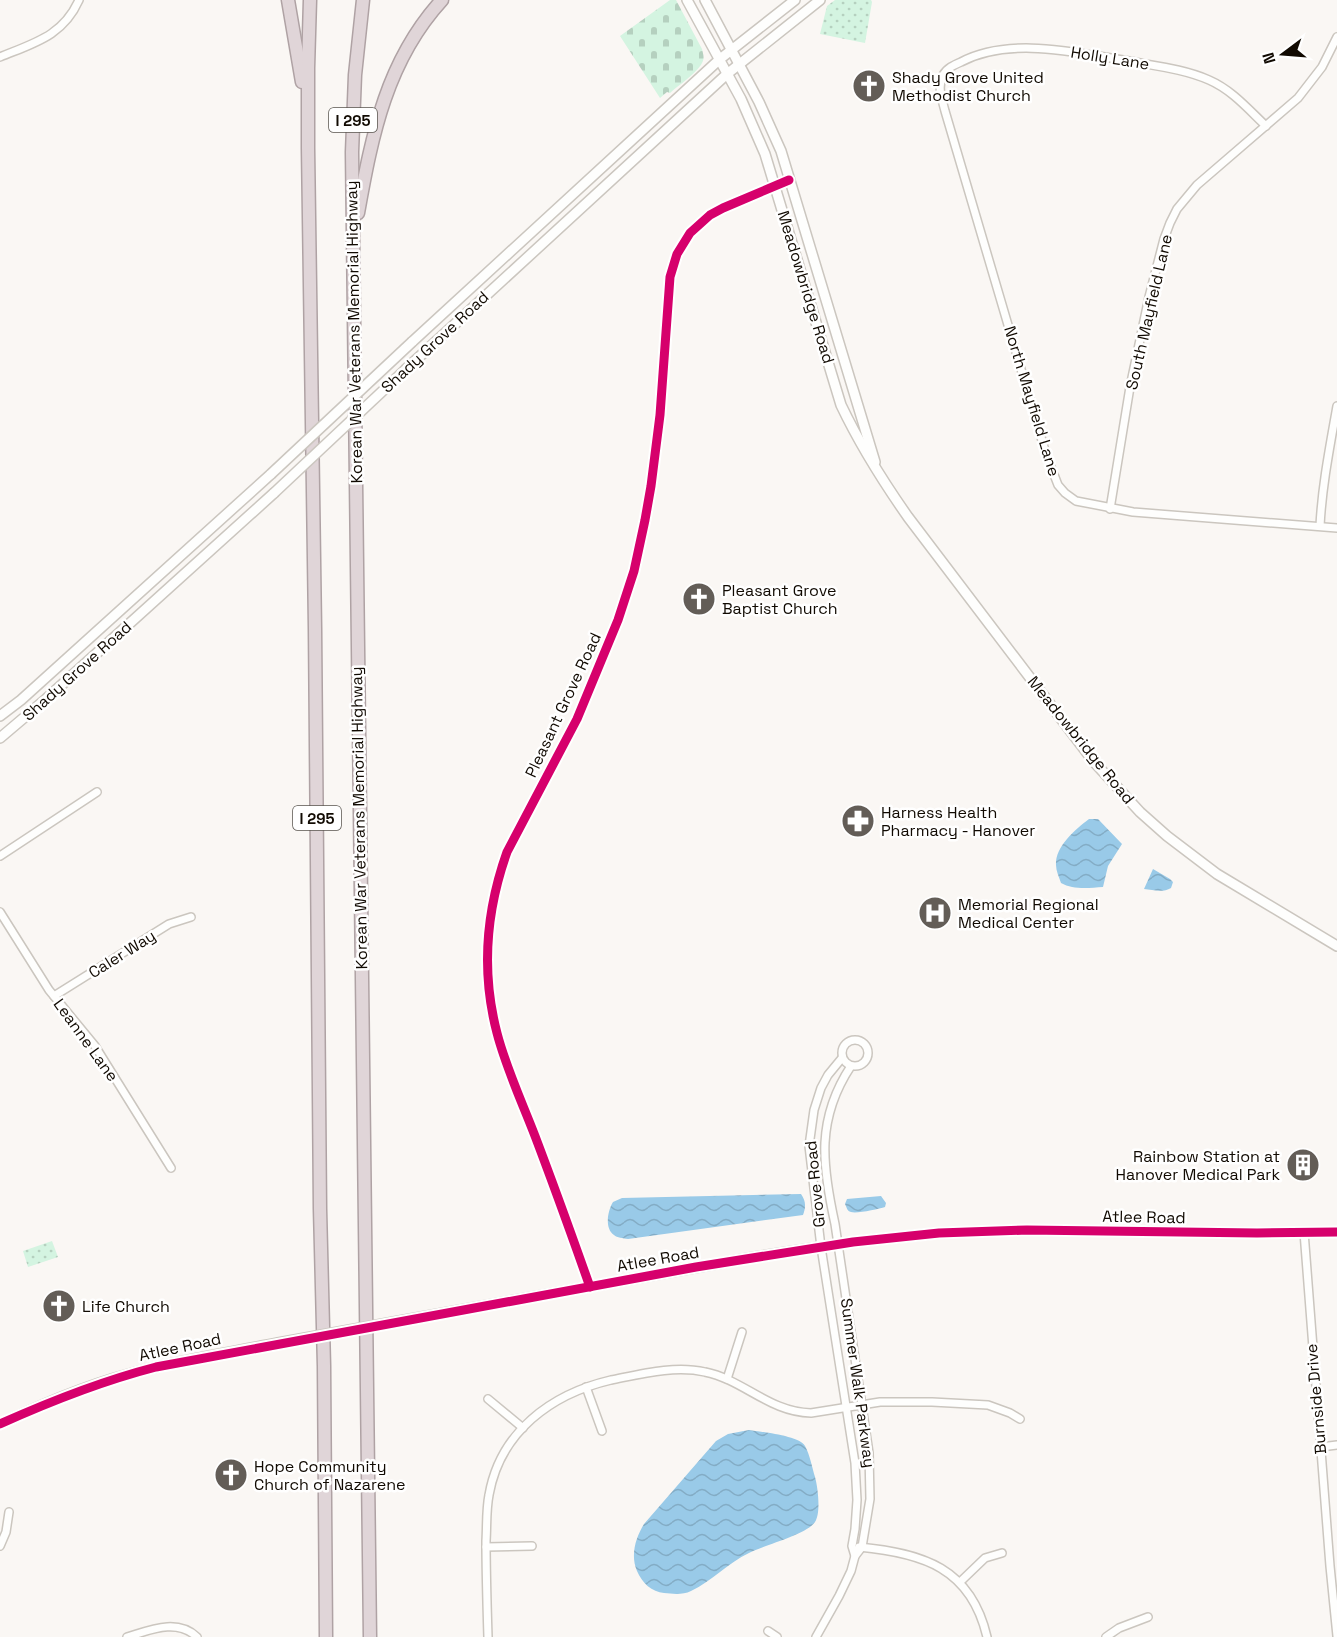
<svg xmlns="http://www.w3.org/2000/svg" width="1337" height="1637" font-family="'Space Grotesk',sans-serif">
<defs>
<pattern id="grass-dots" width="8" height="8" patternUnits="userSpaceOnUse" patternTransform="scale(1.5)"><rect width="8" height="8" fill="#d4f4e1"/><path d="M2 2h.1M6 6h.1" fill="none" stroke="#b5d0bf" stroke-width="1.8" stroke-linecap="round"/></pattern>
<pattern id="cemetery-stones" width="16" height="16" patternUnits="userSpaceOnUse" patternTransform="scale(1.5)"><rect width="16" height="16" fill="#d4f4e1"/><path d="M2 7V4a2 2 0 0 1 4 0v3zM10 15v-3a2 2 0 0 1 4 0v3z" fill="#b5d0bf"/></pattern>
<pattern id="water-waves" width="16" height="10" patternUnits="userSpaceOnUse" patternTransform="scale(1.5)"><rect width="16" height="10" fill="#99cae8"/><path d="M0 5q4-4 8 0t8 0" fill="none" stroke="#83acc5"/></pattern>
</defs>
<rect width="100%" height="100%" fill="#faf7f4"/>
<g fill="url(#grass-dots)">
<polygon points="835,0 871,0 872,2 865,43 820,34 827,6"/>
<polygon points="52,1241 58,1257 28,1267 23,1251"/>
</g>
<path fill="url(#cemetery-stones)" d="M670 0H676L702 49C703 54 705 58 702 63 697 73 679 85 670 93L667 92 660 98 620 36Z"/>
<g fill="url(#water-waves)">
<path d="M1089 819H1098L1122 844 1108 866 1103 887C1089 888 1073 890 1061 883 1059 877 1056 871 1056 865 1055 846 1076 829 1089 819Z"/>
<path d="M1153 869 1170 879 1173 882 1171 888C1163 893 1153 890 1144 889Z"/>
<path d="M801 1194C806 1201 806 1207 803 1215L628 1239C623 1238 617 1238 614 1235 604 1228 608 1210 613 1202L622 1198Z"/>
<path d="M881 1196 886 1203 885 1207C879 1209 856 1214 851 1212 847 1211 847 1208 845 1204L847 1199Z"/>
<path d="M749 1430C762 1432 800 1436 805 1446 810 1455 812 1467 815 1477 818 1488 821 1513 815 1522 806 1535 764 1545 749 1553 728 1563 712 1581 691 1591 683 1595 673 1594 664 1593 652 1592 642 1583 637 1571 630 1555 636 1537 644 1524L716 1441 728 1434Z"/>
</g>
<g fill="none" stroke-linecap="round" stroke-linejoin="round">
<g stroke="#cbc6bf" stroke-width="10">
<g id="minor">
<path d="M0 57C34 43 63 36 79 0"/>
<path d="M1266 126C1248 109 1232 90 1209 80 1184 69 1155 66 1129 61 1077 53 1010 36 961 62 954 65 947 68 943 75 937 87 942 99 945 111L1046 454 1058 485 1065 493 1076 501 1133 512 1337 528"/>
<polyline points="1110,509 1130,387 1149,297 1164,239 1170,223 1177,209 1197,185 1298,98 1322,67 1337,37"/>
<path d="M1320 526C1322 486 1330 446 1337 406"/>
<polyline points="0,856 97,792"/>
<polyline points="0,912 49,990 95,1046 171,1168"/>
<polyline points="54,996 169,924 191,917"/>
<circle cx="855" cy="1053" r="13"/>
<polyline points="842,1058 828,1075 821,1088 814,1110 809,1146 821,1247 855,1463 857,1500 855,1529 852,1546 855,1556"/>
<polyline points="1304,1232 1330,1566 1337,1636"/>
<path d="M590 1287C572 1236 554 1186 535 1136 522 1102 506 1068 497 1033 481 972 486 911 507 852L577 719 618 620 634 571 645 520 651 486 660 415 670 277 677 254 690 233 710 215 723 208 789 180"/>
<polyline points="727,1379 742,1332"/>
<polyline points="586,1387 602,1431"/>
<polyline points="488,1399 523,1428"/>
<polyline points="1321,1447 1337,1445"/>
<polyline points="0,1546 6,1532 9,1512"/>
<polyline points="486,1547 532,1546"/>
<path d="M859 1547C923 1553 971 1568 987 1637"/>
<polyline points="960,1582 985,1558 1002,1553"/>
<polyline points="768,1631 777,1637"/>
<path d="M127 1637C150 1630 177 1618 197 1637"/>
<path d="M488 1637C487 1605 486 1573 486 1541 487 1526 486 1510 489 1495 500 1432 551 1394 611 1380 641 1374 675 1365 705 1372 744 1380 769 1412 811 1413L880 1402H932L988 1405 1010 1413 1020 1419"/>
<path d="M816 1637 839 1596 851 1571 855 1556 862 1547 870 1499 869 1453 835 1224C822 1165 816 1119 851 1066"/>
<polyline points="1106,1637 1119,1628 1148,1617"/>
</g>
</g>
<g stroke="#cbc6bf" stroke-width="12">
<g id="secondary">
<path d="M687 0 741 99 765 154 841 405C861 447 882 480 908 517L1094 762 1140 812 1167 836 1217 874 1337 946"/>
<polyline points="705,0 759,102 781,151 875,462"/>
<polyline points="412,342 720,59 795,0"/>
<polyline points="406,369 727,74 820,0"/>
<polyline points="0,716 21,700 271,474"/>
<polyline points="0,738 46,699 274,493"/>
<polyline points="405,1320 755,1257 853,1242 939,1233 1027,1230 1257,1233 1337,1232"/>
<path d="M0 1424C42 1405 84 1386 129 1374 178 1360 228 1353 278 1343"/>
</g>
</g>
<g stroke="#afa2a4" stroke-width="15">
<g id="motorway">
<polyline points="288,0 302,82"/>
<polyline points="310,0 308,68 308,148 315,628 320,1209 324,1366 326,1637"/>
<polyline points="363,0 355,75 352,152 370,1637"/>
<path d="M358 213C372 134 387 60 442 0"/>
</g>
</g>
<use href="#minor" stroke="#fefefd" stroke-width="7"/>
<use href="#secondary" stroke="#fefefd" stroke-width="9"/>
<use href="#motorway" stroke="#e0d5d8" stroke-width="12"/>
<g stroke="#cbc6bf" stroke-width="12" stroke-linecap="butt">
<g id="secondary-bridge">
<polyline points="271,474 412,342"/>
<polyline points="274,493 406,369"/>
<polyline points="278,1343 405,1320"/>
</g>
</g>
<use href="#secondary-bridge" stroke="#fefefd" stroke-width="9"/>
<g stroke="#fff" stroke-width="13">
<g id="cycleway">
<path d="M590 1287C572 1236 554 1186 535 1136 522 1102 506 1068 497 1033 481 972 486 911 507 852L577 719 618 620 634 571 645 520 651 486 660 415 670 277 677 254 690 233 710 215 723 208 789 180"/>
<path d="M0 1424C51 1401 102 1381 156 1367L696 1267 853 1242 939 1233 1027 1230 1257 1233 1337 1232"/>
</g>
</g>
<use href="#cycleway" stroke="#d6006c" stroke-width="9"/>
</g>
<defs>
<g id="church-disc" transform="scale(1.725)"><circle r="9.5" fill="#635d57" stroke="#fff"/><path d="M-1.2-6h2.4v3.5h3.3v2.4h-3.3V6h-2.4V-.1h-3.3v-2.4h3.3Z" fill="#fff"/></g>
<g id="pharmacy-disc" transform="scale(1.725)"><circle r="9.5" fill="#635d57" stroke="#fff"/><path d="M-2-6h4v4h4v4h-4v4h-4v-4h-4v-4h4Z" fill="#fff"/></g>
<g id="hospital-disc" transform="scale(1.725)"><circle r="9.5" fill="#635d57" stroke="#fff"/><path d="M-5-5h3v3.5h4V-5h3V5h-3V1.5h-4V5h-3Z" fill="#fff"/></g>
<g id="building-disc" transform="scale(1.725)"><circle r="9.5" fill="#635d57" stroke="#fff"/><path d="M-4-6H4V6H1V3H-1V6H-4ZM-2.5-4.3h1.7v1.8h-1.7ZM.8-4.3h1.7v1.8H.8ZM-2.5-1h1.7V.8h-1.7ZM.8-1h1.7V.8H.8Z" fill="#fff"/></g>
</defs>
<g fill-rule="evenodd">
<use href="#church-disc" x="869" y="86"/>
<use href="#church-disc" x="699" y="599"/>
<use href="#pharmacy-disc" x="858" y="821"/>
<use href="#hospital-disc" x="935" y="913"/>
<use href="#building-disc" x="1303" y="1165"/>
<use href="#church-disc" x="59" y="1306"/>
<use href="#church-disc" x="231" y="1475"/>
</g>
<g text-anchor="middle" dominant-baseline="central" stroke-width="5" stroke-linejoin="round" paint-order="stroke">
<g fill="#fff" stroke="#58544e" stroke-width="1.5">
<rect x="329" y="108" width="48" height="24" rx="4.5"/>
<rect x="293" y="806" width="48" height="24" rx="4.5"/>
</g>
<g font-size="15" font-weight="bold" fill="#110a02">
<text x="353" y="120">I 295</text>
<text x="317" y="818">I 295</text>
</g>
<g font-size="16" fill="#110a02" stroke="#fff">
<text transform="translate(1110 58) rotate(9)">Holly Lane</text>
<text transform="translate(806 287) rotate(73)">Meadowbridge Road</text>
<text transform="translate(1149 312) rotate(-77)">South Mayfield Lane</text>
<text transform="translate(354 332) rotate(-91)">Korean War Veterans Memorial Highway</text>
<text transform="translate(435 342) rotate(-43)">Shady Grove Road</text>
<text transform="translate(1032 401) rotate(73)">North Mayfield Lane</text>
<text transform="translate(77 671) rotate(-42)">Shady Grove Road</text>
<text transform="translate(563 705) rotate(-65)">Pleasant Grove Road</text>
<text transform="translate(1081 740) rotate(51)">Meadowbridge Road</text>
<text transform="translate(359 818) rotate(-91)">Korean War Veterans Memorial Highway</text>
<text transform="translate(122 954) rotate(-32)">Caler Way</text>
<text transform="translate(86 1040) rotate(54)">Leanne Lane</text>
<text transform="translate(815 1184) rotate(-96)">Grove Road</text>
<text transform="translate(1144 1217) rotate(1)">Atlee Road</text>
<text transform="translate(658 1259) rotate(-10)">Atlee Road</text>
<text transform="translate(180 1347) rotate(-12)">Atlee Road</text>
<text transform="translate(858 1383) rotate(82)">Summer Walk Parkway</text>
<text transform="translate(1316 1399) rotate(-95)">Burnside Drive</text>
</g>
<g font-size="16" fill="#110a02" stroke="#fff" text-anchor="start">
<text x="892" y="77">Shady Grove United<tspan x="892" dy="18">Methodist Church</tspan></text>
<text x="722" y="590">Pleasant Grove<tspan x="722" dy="18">Baptist Church</tspan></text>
<text x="881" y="812">Harness Health<tspan x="881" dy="18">Pharmacy - Hanover</tspan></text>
<text x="958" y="904">Memorial Regional<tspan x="958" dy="18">Medical Center</tspan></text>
<text x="1280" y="1156" text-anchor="end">Rainbow Station at<tspan x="1280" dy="18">Hanover Medical Park</tspan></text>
<text x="82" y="1306">Life Church</text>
<text x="254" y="1466">Hope Community<tspan x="254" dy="18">Church of Nazarene</tspan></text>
</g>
</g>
<g transform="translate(1283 54) rotate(254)" stroke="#ffffff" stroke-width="4.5" paint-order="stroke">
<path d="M0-4.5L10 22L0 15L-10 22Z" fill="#110a02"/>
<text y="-9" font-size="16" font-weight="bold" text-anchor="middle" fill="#110a02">N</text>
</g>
</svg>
